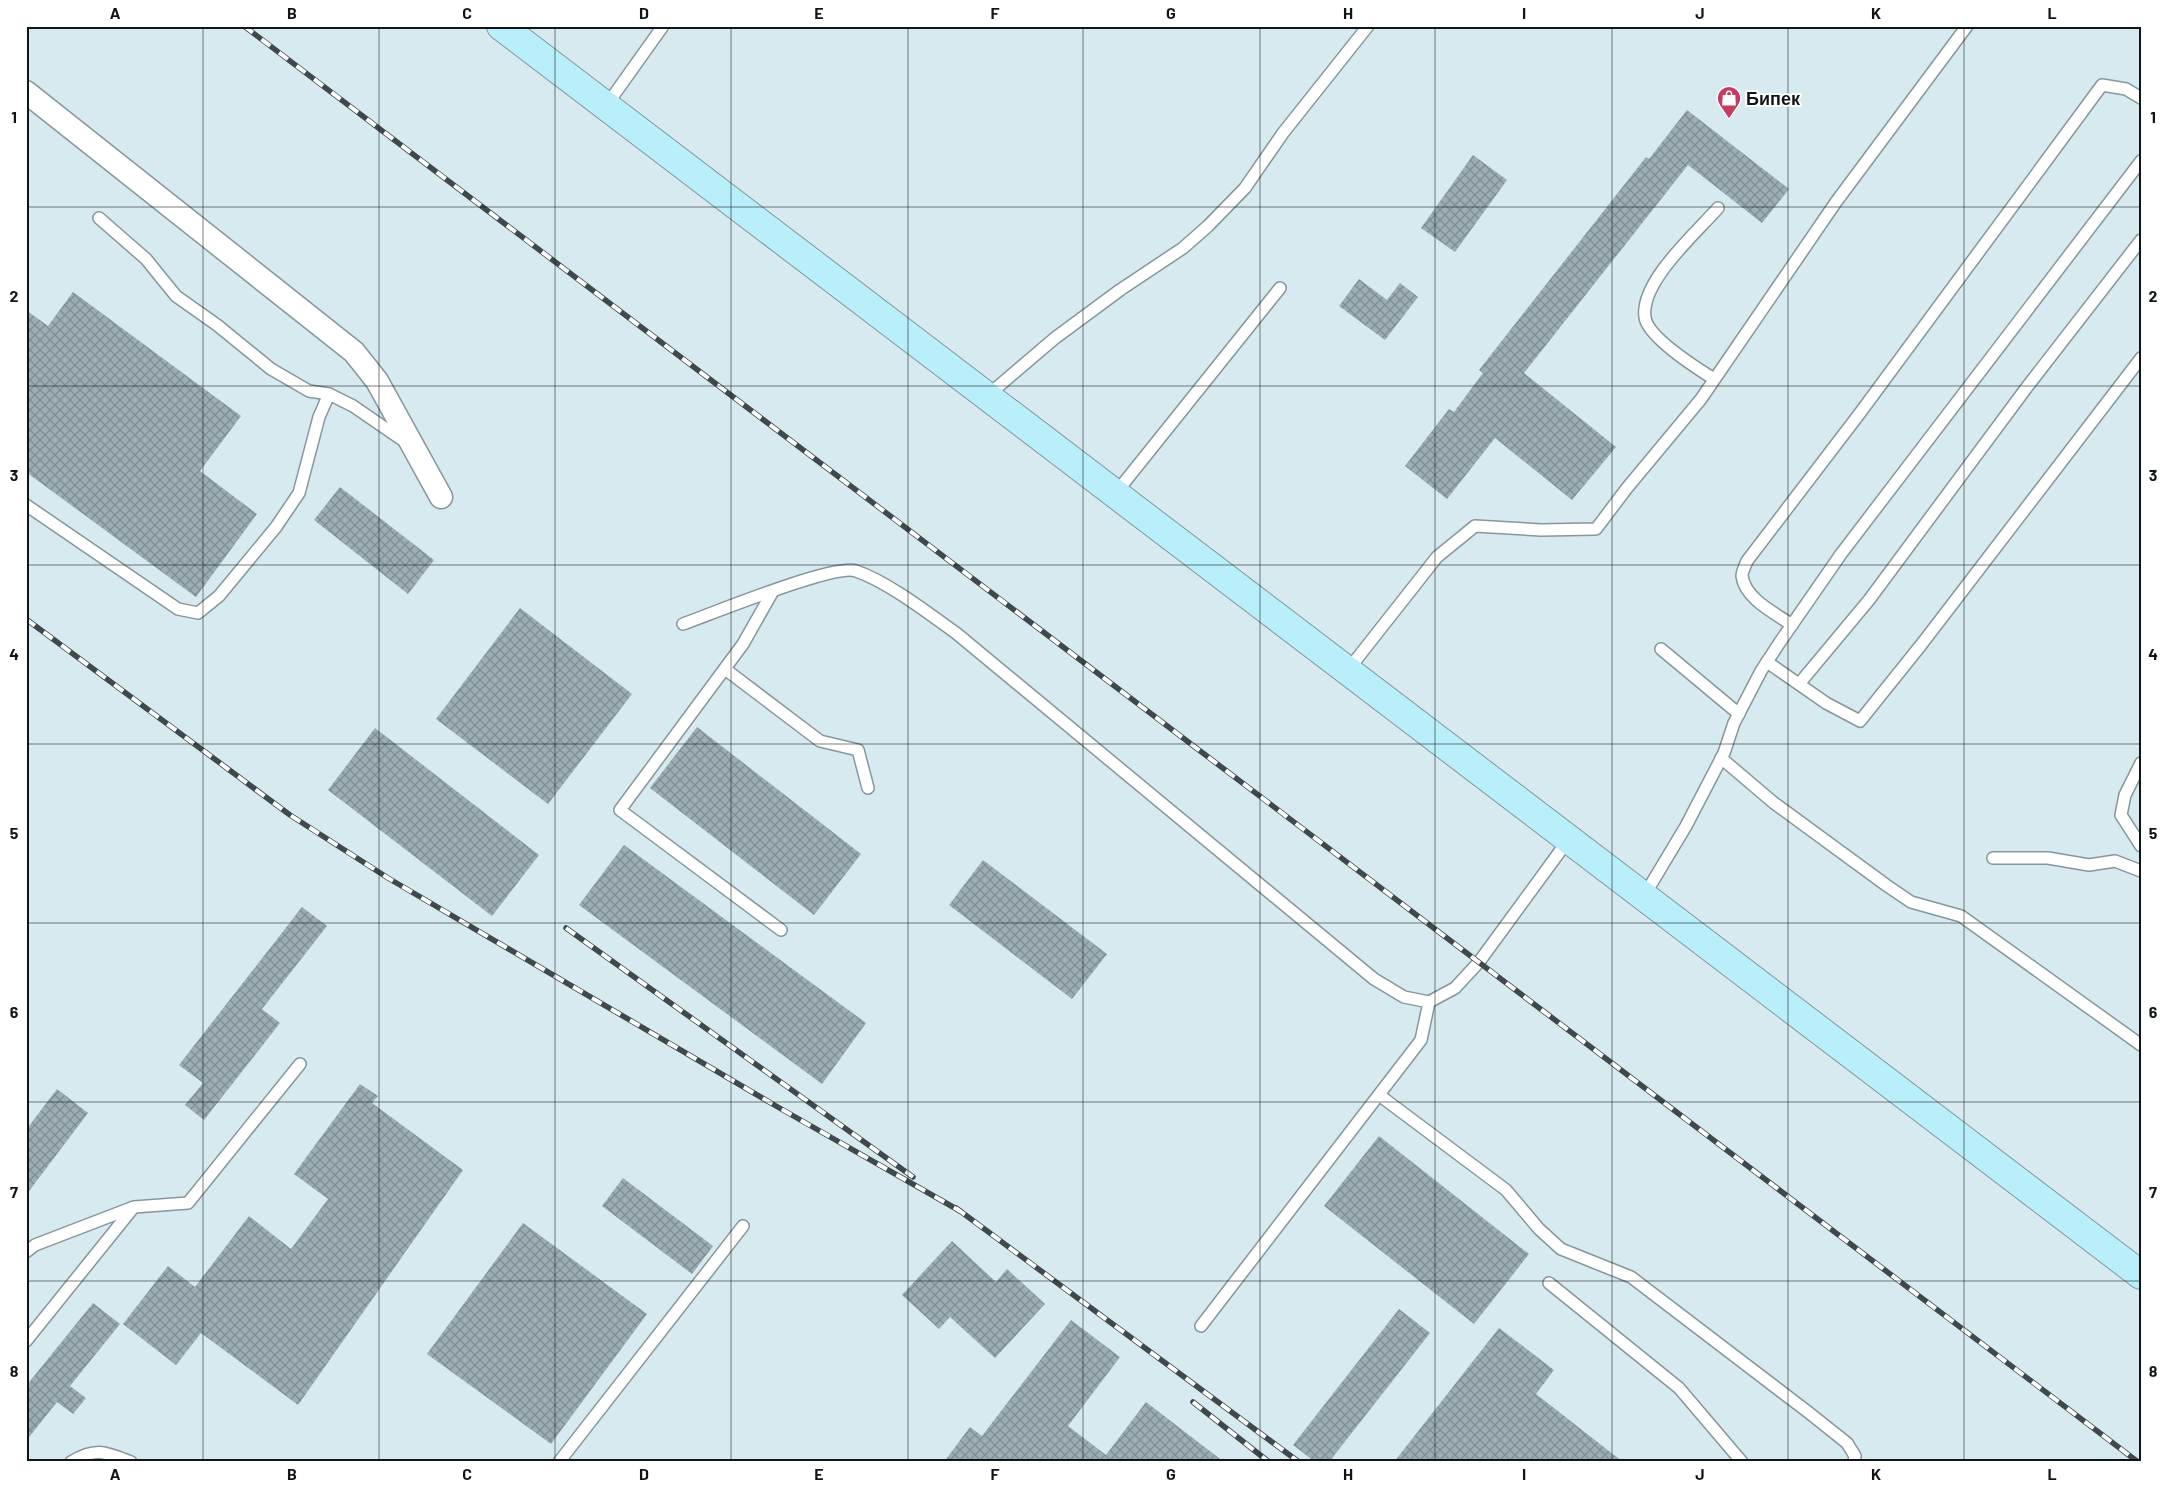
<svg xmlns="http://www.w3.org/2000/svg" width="2167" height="1488" font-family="Barlow,sans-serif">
<defs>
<pattern id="building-cross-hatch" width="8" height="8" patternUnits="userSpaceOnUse" patternTransform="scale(1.25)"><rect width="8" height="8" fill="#9caeb4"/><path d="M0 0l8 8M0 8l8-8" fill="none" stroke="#7e8d91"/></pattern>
</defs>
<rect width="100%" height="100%" fill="#d7eaf0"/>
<g fill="url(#building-cross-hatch)">
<polygon points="1687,110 1789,189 1762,223 1688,165 1524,373 1616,447 1572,500 1495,438 1447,499 1405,466 1449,409 1454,412 1483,373 1479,370 1646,157 1649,159"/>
<polygon points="1473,155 1507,180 1455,252 1421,228"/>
<polygon points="1359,279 1387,300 1400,283 1418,297 1385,340 1339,306"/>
<polygon points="73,292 241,416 200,471 257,514 196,597 26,472 26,310 48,326"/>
<polygon points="340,487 434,560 408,594 314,520"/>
<polygon points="520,608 632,694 548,804 436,719"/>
<polygon points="697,727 861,854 814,915 650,788"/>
<polygon points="375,728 539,855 492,916 328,790"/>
<polygon points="624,845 866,1023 822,1084 579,905"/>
<polygon points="983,860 1107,954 1072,999 949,905"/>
<polygon points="302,907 327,926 262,1009 280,1023 204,1120 185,1105 203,1083 179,1065"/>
<polygon points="360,1084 378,1096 372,1103 463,1170 298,1405 201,1333 176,1365 123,1324 168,1266 195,1287 249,1216 291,1249 328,1199 294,1174"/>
<polygon points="57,1089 88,1113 26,1195 26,1130"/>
<polygon points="1379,1136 1529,1254 1474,1324 1324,1206"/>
<polygon points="623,1178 713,1246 692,1274 602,1206"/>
<polygon points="523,1223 647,1314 551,1444 427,1354"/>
<polygon points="952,1241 996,1282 1007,1269 1045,1304 995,1358 950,1317 939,1329 902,1295"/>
<polygon points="93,1303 120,1324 70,1386 86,1398 73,1414 57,1402 26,1441 26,1386"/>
<polygon points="1399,1309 1430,1333 1329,1462 1315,1462 1293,1445"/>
<polygon points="1071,1320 1120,1357 1068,1426 1106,1455 1146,1402 1224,1462 944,1462 970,1427 982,1436"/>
<polygon points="1499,1328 1554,1370 1536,1394 1623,1462 1394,1462"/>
</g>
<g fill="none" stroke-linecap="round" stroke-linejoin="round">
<g stroke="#85969c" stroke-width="14">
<g id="lane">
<polyline points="606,106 663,26"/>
<polyline points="99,218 146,259 176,296 217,325 271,369 309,391 329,394 353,406 404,441"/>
<path d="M1714 379C1698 369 1647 337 1645 317 1640 282 1696 233 1718 208"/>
<polyline points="987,396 1055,338 1120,290 1183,248 1208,226 1245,188 1283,133 1368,26"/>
<polyline points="1115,494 1280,288"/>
<polyline points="26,505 178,609 198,613 219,596 276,527 299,493 319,417 329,394"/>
<polyline points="773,591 743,644 620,810 781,930"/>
<path d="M683 624C711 614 835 563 856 571 888 582 928 613 956 633L1374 979 1404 997 1429 1002 1455 988 1479 962 1569 839"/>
<path d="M1792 625C1775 613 1745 599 1742 576 1742 572 1745 566 1747 561L1860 413 2102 85 2126 89 2141 98"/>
<polyline points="1661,649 1739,714"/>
<polyline points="1767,662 1826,703 1860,721 1921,645 2141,358"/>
<polyline points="725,669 820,741 858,750 868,788"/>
<polyline points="1348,670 1437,557 1475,526 1541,530 1596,529 1627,488 1701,399 1836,202 1967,26"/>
<polyline points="1799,684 1869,600 2027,387 2141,240"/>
<polyline points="1721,758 1774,803 1886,885 1911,902 1961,916 2141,1045"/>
<polyline points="2141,763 2125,795 2121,815 2141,846"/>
<polyline points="1993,858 2048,858 2089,865 2115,861 2141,871"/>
<polyline points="1644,896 1686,826 1724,753 1734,723 1761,671 1780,642 1841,554 2141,161"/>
<polyline points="1379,1095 1506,1190 1539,1229 1561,1249 1631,1277 1808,1412 1847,1443 1855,1456 1854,1462"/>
<polyline points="26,1252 35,1245 134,1207 188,1203 300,1064"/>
<polyline points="1549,1283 1679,1388 1742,1462"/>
<polyline points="1201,1326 1421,1040 1429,1002"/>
<polyline points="26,1341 133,1208"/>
<path d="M71 1462C96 1447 105 1452 131 1462"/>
<polyline points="559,1462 743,1226"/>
</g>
</g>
<g stroke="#85969c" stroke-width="25">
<polyline id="street" points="26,92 354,352 377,381 441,497"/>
</g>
<g stroke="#85969c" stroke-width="30">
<polyline id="secondary" points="501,26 2141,1275"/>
</g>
<use href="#lane" stroke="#fff" stroke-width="11"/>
<use href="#street" stroke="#fff" stroke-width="22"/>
<use href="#secondary" stroke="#b8effa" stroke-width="28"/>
<g stroke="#3f484b" stroke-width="5.5">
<g id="rail">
<polyline points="244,26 2138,1462"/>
<polyline points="26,619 290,815 388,878 776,1106 960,1211"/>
<polyline points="566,928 913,1177"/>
<polyline points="956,1208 1299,1462"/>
<polyline points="1193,1402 1269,1462"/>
</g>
</g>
<use href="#rail" stroke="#fff" stroke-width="4" stroke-dasharray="11" stroke-linecap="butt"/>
</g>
<path fill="none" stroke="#0f1618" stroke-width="1" stroke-opacity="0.55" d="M203 26V1462M379 26V1462M555 26V1462M731 26V1462M908 26V1462M1083 26V1462M1260 26V1462M1435 26V1462M1612 26V1462M1788 26V1462M1964 26V1462M26 207H2141M26 386H2141M26 565H2141M26 744H2141M26 923H2141M26 1102H2141M26 1281H2141"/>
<defs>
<g id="shop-pin" transform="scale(1.25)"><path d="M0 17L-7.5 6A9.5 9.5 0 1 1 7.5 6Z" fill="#c93a63" stroke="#fff"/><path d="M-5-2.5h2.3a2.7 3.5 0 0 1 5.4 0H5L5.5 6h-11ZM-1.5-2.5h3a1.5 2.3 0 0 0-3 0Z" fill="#fff"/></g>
</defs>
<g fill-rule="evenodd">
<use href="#shop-pin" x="1729" y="98"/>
</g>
<g text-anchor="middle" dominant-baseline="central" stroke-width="4" stroke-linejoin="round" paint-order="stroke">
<g font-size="18" font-weight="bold" fill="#0f1618" stroke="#fff" text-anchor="start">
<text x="1746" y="98">Бипек</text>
</g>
</g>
<rect width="2167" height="1488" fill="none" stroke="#ffffff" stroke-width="55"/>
<rect x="28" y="28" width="2112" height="1432" fill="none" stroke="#0f1618" stroke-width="2"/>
<g font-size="16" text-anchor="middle" font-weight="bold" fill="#0f1618">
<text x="115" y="19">A</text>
<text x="292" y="19">B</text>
<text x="467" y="19">C</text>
<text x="644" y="19">D</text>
<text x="819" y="19">E</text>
<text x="995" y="19">F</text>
<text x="1171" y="19">G</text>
<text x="1348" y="19">H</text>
<text x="1524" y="19">I</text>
<text x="1700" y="19">J</text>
<text x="1876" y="19">K</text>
<text x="2052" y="19">L</text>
<text x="14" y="123">1</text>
<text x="2153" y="123">1</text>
<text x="14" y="302">2</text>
<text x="2153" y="302">2</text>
<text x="14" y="481">3</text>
<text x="2153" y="481">3</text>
<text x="14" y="660">4</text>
<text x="2153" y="660">4</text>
<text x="14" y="839">5</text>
<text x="2153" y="839">5</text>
<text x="14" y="1018">6</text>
<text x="2153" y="1018">6</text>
<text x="14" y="1198">7</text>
<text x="2153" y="1198">7</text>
<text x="14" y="1377">8</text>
<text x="2153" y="1377">8</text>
<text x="115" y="1480">A</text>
<text x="292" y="1480">B</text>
<text x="467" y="1480">C</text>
<text x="644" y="1480">D</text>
<text x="819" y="1480">E</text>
<text x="995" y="1480">F</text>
<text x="1171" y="1480">G</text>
<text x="1348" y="1480">H</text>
<text x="1524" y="1480">I</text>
<text x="1700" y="1480">J</text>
<text x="1876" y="1480">K</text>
<text x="2052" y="1480">L</text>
</g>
</svg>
